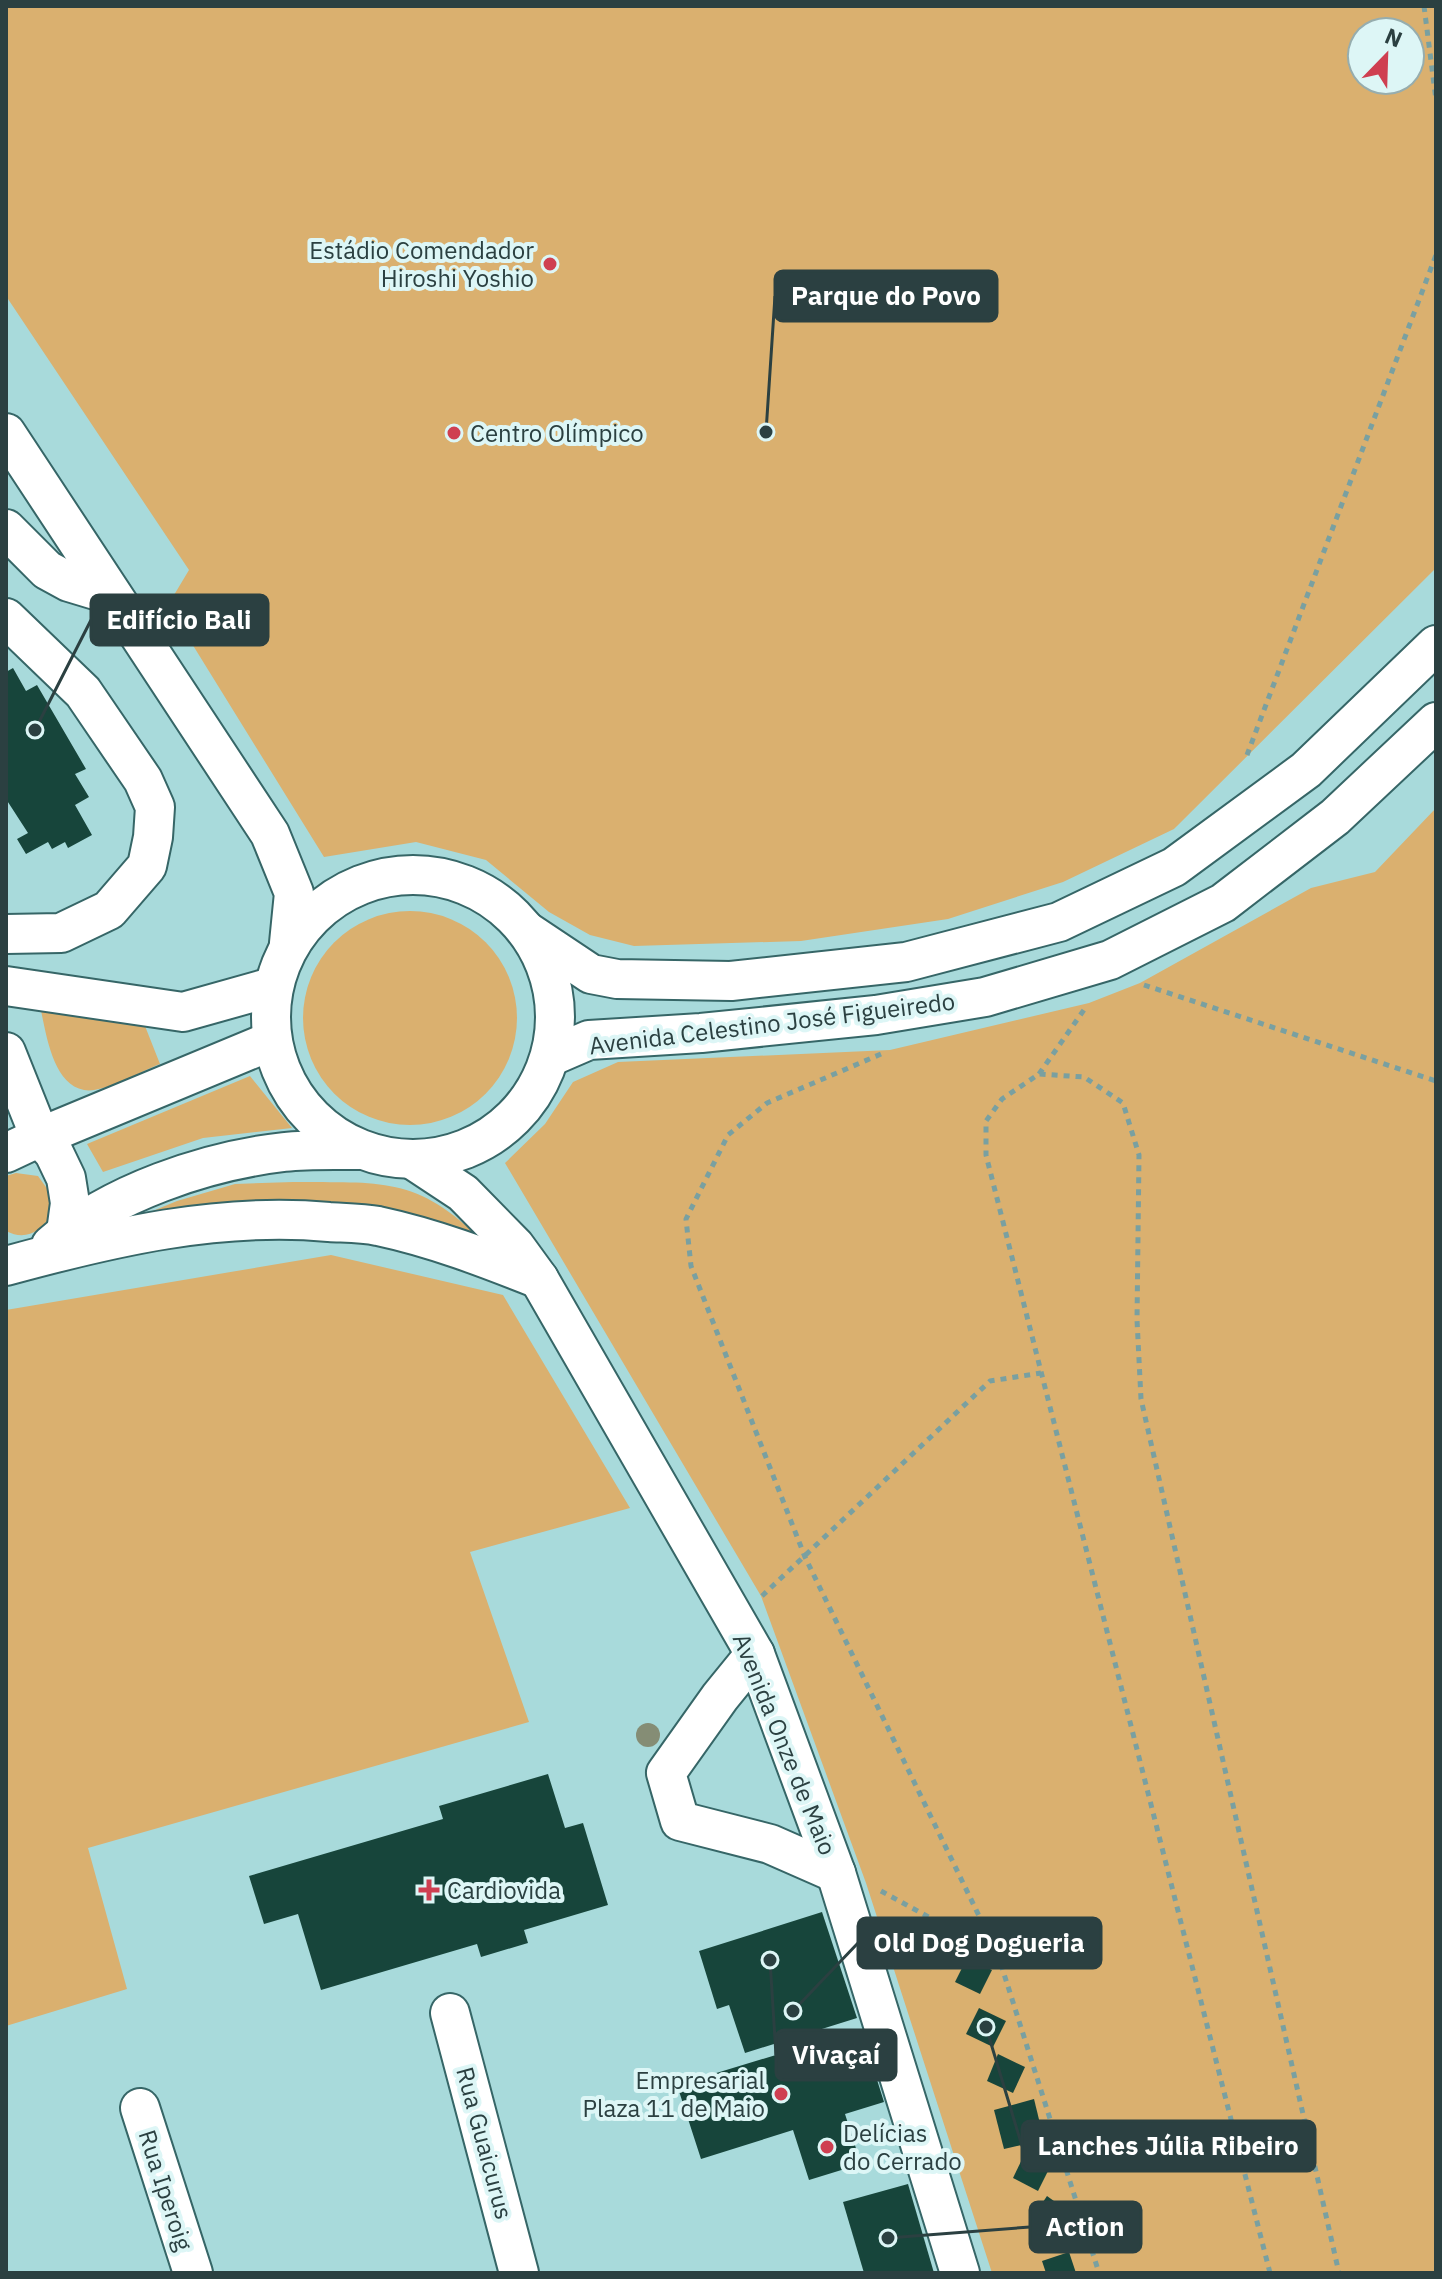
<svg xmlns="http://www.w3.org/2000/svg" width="1442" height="2279" font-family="'IBM Plex Sans',sans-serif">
<rect width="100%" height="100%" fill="#a8dadb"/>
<g fill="#dab06f" fill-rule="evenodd">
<path d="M6 6H1436V568L1174 829 1063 882 948 919 801 941 634 946 590 935 549 912 486 860 416 842 324 857 168 605 189 570 6 296ZM1362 32H1410V80H1362Z"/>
<polygon points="1436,808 1436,2273 992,2273 866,1883 761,1596 505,1163 545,1124 573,1082 618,1062 890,1050 1089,1003 1140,983 1311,888 1375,872"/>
<circle cx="410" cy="1018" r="107"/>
<path d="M40 1006 145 1026 160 1064C142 1071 102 1094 84 1090 52 1084 46 1032 40 1006Z"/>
<polygon points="250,1076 292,1128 203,1138 103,1172 87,1144"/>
<path d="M16 1173 38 1176 51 1194V1215C41 1232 25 1241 6 1231V1176Z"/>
<path d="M293 1182C379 1183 418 1175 483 1242L126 1222 177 1201 235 1184Z"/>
<polygon points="331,1255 503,1295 630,1508 470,1552 529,1722 88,1848 127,1989 6,2026 6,1310"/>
</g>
<g fill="#17453b">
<polygon points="13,668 26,691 37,685 86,769 75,774 89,797 75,805 92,835 68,848 65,842 52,849 48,842 26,854 17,839 28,833 6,799 6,672"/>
<polygon points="548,1774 565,1828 583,1823 608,1905 524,1930 528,1943 481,1957 477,1944 321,1990 298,1914 264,1924 249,1876 443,1819 439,1806"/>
<polygon points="822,1912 857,2018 745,2053 729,2005 717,2009 699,1951"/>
<polygon points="967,1958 992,1970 980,1994 955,1982"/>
<polygon points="979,2008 1006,2021 993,2047 966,2034"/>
<polygon points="861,2029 884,2102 845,2114 861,2164 809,2180 793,2130 701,2159 677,2085"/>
<polygon points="998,2054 1025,2067 1013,2093 987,2081"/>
<polygon points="1034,2099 1044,2140 1004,2149 994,2110"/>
<polygon points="1025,2153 1051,2165 1038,2191 1013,2178"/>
<polygon points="908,2184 934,2273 864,2273 843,2202"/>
<polygon points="1047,2196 1072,2214 1054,2240 1029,2223"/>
<polygon points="1069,2252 1076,2273 1046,2273 1042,2261"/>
</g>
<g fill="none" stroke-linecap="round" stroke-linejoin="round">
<g stroke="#366667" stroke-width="42">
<g id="minor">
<polyline points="6,433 270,834 294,893 289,943"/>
<polyline points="6,529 47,570 69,582 112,595"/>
<polyline points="6,618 83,692 143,780 155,807 153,837 147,866 109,910 61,933 6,934"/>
<circle cx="413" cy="1017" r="142"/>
<polyline points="528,932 591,974 617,979 731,981 906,962 1059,922 1174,867 1306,770 1436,645"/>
<polyline points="6,986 183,1012 272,987"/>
<polyline points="6,1052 40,1137 54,1153 66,1178 70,1203 66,1232"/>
<polyline points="552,1056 589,1040 701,1033 876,1015 985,997 1110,960 1223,903 1335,817 1436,722"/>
<polyline points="6,1153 40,1137 271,1041"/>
<polyline points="413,1160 463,1193 515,1246 539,1279 755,1654 836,1873 960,2273"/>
<path d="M51 1245C111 1193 206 1161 284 1152 309 1149 334 1150 359 1150"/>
<path d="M6 1266C112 1237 219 1212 329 1222 345 1223 362 1223 378 1226 434 1238 486 1258 539 1279"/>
<polyline points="755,1654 720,1697 666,1773 680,1821 770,1844 836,1873"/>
<polyline points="450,2013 519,2273"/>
<polyline points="140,2108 193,2273"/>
</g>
</g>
<g stroke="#79a0a1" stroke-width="5" stroke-dasharray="6 6" stroke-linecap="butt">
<polyline points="1424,6 1436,100"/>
<polyline points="1247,755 1436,255"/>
<polyline points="1144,985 1436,1081"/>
<polyline points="881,1054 767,1103 728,1135 686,1219 691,1266 805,1557 998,1955 1099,2273"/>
<polyline points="1039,1074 1086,1007"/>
<polyline points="762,1596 990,1381 1041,1373"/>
<polyline points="881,1891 998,1955"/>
<polyline points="1270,2273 986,1155 986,1121 1002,1099 1039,1074 1084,1077 1123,1103 1139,1155 1137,1320 1141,1399 1339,2273"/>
</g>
<use href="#minor" stroke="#fff" stroke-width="38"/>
</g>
<circle fill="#858d75" cx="648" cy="1735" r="12"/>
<g fill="#cf3f51" stroke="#ddf6f6" stroke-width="3">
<circle cx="550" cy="264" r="8"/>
<circle cx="454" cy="433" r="8"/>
<path d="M425 1878h8v8h8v8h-8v8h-8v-8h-8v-8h8z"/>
<circle cx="781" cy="2094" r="8"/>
<circle cx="827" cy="2147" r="8"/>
</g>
<g text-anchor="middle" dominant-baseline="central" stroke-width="8" stroke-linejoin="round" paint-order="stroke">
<g font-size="24" fill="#2b4041" stroke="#ddf6f6" text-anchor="start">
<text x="534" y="250" text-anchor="end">Estádio Comendador<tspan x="534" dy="28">Hiroshi Yoshio</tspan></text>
<text x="470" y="433">Centro Olímpico</text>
<text x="447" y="1890">Cardiovida</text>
<text x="765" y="2080" text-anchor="end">Empresarial<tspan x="765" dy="28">Plaza 11 de Maio</tspan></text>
<text x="843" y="2133">Delícias<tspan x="843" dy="28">do Cerrado</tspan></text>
</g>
<g font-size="24" fill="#2b4041" stroke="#ddf6f6">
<text transform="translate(772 1023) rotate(-7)">Avenida Celestino José Figueiredo</text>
<text transform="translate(785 1744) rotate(68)">Avenida Onze de Maio</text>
<text transform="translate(485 2143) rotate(75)">Rua Guaicurus</text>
<text transform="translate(166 2190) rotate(72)">Rua Iperoig</text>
</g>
</g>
<path fill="none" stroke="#2b4041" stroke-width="3" d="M766 432L775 296M35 730L91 620M793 2011L858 1943M770 1960L776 2055M986 2027L1022 2146M888 2238L1030 2227"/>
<g fill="#2b4041" stroke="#ddf6f6" stroke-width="3">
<circle cx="766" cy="432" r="8"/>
<circle cx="35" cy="730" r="8"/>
<circle cx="793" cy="2011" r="8"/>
<circle cx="770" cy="1960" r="8"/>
<circle cx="986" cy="2027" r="8"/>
<circle cx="888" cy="2238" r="8"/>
</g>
<g fill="#2b4041" stroke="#2b4041" stroke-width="3">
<rect x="775" y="271" width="222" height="50" rx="8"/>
<rect x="91" y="595" width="177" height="50" rx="8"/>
<rect x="858" y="1918" width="243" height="50" rx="8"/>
<rect x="776" y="2030" width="120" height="50" rx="8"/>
<rect x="1022" y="2121" width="293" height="50" rx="8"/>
<rect x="1030" y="2202" width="111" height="50" rx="8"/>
</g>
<g font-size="26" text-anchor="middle" font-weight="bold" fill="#fff">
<text x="886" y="305">Parque do Povo</text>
<text x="179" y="629">Edifício Bali</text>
<text x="979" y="1952">Old Dog Dogueria</text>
<text x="836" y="2064">Vivaçaí</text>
<text x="1168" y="2155">Lanches Júlia Ribeiro</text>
<text x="1085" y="2236">Action</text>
</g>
<rect width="1442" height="2279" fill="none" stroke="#2b4041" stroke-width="16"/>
<g transform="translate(1386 56) rotate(23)"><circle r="38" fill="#ddf6f6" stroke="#96adae" stroke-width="2"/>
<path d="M0-6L14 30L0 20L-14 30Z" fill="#cf3f51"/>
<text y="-12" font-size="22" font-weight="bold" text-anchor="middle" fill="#2b4041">N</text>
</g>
</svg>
